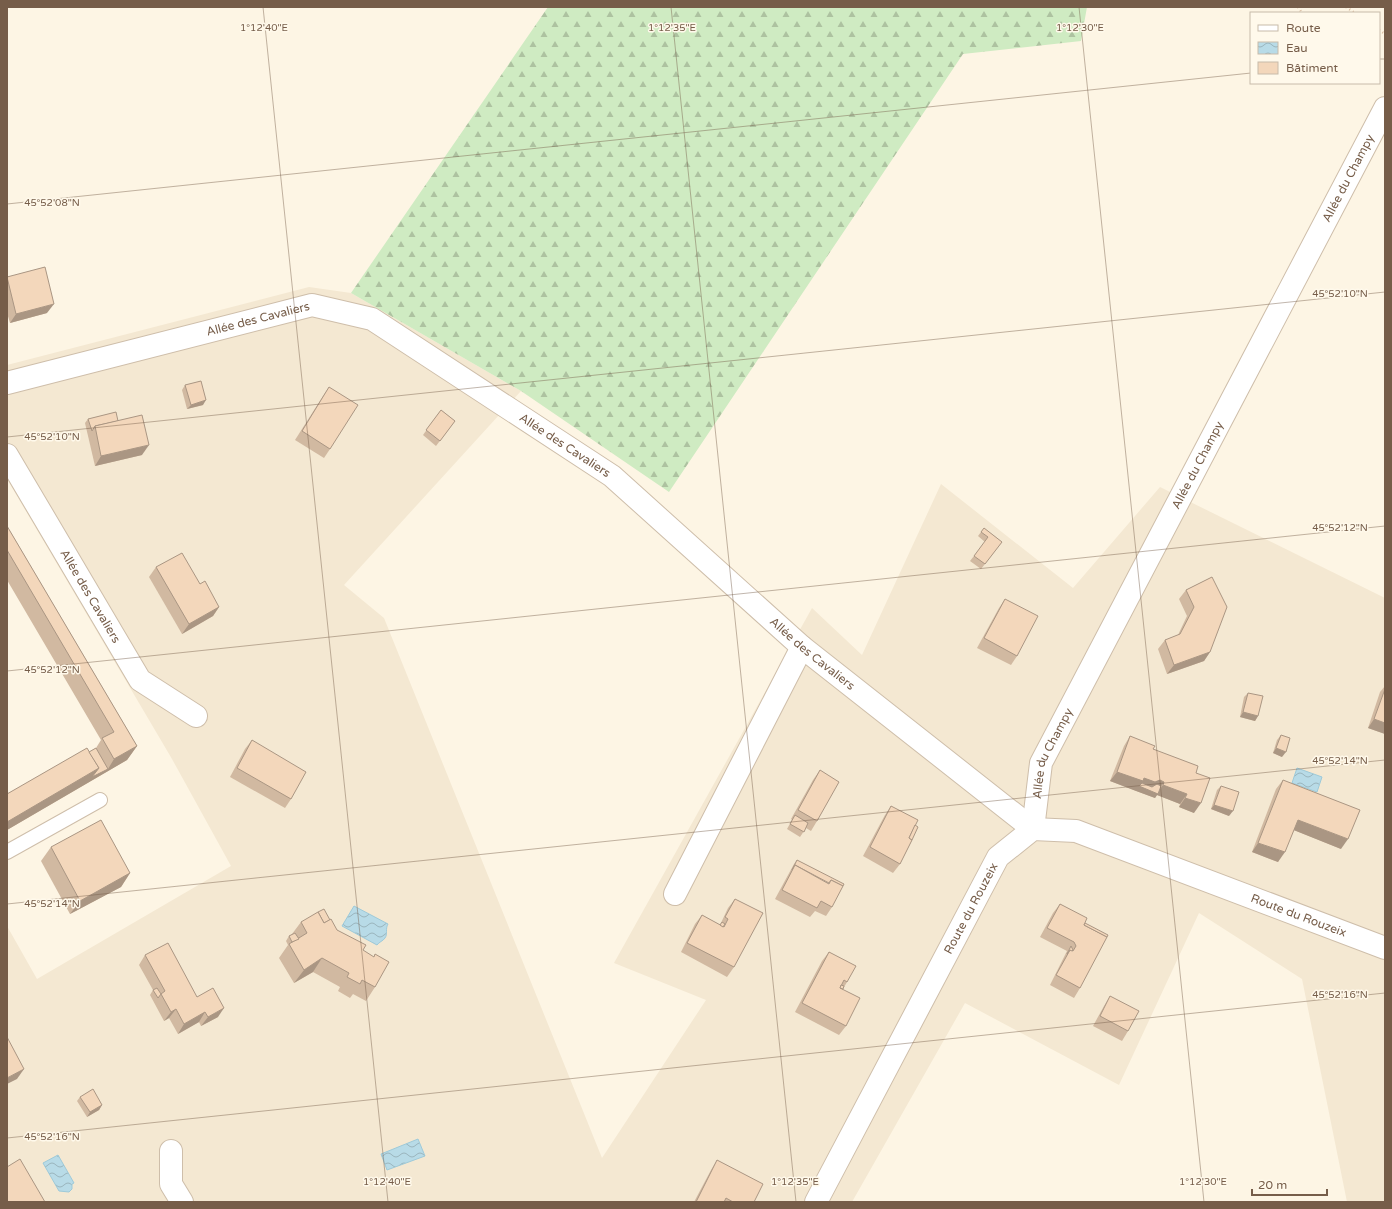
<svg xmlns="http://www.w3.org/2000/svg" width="1392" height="1209" font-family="'Varela Round',sans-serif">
<defs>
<pattern id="forest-firs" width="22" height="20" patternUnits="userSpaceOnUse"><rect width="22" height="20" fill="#cfebc2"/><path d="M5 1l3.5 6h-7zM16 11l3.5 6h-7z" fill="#adc2a0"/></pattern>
<pattern id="water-waves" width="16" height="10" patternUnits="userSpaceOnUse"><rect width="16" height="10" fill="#b8dbe7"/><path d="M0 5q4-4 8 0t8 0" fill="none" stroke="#9ab5bd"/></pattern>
</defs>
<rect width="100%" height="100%" fill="#fdf5e4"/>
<polygon fill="#f4e8d2" points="309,287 351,293 521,391 344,585 384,618 602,1158 706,1000 614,963 812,608 862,655 941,484 1073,588 1160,487 1385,598 1385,1202 1347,1202 1302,979 1199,913 1119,1085 965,1003 852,1202 7,1202 7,926 37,979 231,866 172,759 7,479 7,365"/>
<polygon fill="url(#forest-firs)" points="548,7 1087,7 1081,41 963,54 669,492 521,391 351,293"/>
<g fill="url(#water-waves)" stroke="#9ecad9">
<polygon points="1297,768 1322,777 1317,792 1292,783"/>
<path d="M354 906 388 924C385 929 388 934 385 938 383 941 379 942 377 945L342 926Z"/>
<polygon points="418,1139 425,1156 387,1170 381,1154"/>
<polygon points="58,1155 74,1183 72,1184 72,1189 69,1192 59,1191 43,1163"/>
</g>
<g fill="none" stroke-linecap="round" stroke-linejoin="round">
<g stroke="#cebeaa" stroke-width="16">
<polyline id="service" points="7,852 100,800"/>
</g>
<g stroke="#cebeaa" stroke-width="24">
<g id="minor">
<path id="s1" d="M7 383 312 305 372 319 612 476 802 647 1033 829"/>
<path id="s2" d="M7 455 140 680 196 716"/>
<path id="s3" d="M1033 829 1041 763 1385 108"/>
<polyline points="675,894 802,647"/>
<polyline points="171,1151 171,1184 182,1202"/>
<path id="s4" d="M816 1202 998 857 1033 829 1076 831 1385 948"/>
</g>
</g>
<g stroke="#d8ba9e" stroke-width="2.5" stroke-dasharray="1 3" stroke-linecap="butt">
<polyline points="1298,7 1302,13"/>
<polyline points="1346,7 1355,13"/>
<polyline points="1379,30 1385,34"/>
</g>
<use href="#service" stroke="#fff" stroke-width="14"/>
<use href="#minor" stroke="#fff" stroke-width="22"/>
</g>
<g fill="#d1b9a1">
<polygon points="7,277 47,313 10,323 7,313"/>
<polygon points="185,385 203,405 187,409 182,390"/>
<polygon points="329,387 330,449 324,458 295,440 323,396"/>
<polygon points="441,410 455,421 436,446 423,435"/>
<polygon points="88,419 118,421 142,455 95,466 85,423"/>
<polygon points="7,526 137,746 127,760 7,830 7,794 89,752 96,748 101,740 7,580"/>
<polygon points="984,528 1002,542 981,569 970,561 985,542 978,536"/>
<polygon points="156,567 219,607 213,616 182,634 149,577"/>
<polygon points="1212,577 1210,652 1204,661 1167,674 1158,649 1165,640 1178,635 1187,616 1179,599 1186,590"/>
<polygon points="1005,599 1017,656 1011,665 977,648 999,608"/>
<polygon points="1385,686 1385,734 1368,728 1380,692"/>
<polygon points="1248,693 1258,716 1255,721 1240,717 1244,697"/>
<polygon points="1281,735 1282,757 1273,753 1277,740"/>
<polygon points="1130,736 1196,773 1194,813 1179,807 1180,804 1157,795 1155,798 1110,781 1124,746"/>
<polygon points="252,740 291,799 285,808 230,777 245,749"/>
<polygon points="820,770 817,821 811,831 806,828 800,837 787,829 792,820 791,819 813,780"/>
<polygon points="1283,780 1341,849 1294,830 1278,862 1252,852 1276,789"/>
<polygon points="1221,786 1229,816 1211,809 1217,790"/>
<polygon points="891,806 915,825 912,840 900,864 893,873 863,856 885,815"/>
<polygon points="51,847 130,873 121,887 70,914 41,861"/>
<polygon points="797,860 832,907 826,916 815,911 810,917 775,899 794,864"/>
<polygon points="735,899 734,967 727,977 681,952 695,924 702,915 720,925 728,908"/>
<polygon points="1060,904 1085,923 1080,988 1074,998 1050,985 1067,951 1040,937 1053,913"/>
<polygon points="330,920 337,930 363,950 375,987 366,1001 353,994 350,998 338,991 340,987 313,972 294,983 279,958 288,945 286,941 289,936 292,934 301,922"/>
<polygon points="829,952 847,982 843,989 846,1026 839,1035 795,1012 822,961"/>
<polygon points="145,955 197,997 218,1017 201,1026 199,1022 178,1034 169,1018 164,1021 150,995 153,990 139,965"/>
<polygon points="1110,996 1128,1031 1122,1041 1093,1026 1104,1006"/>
<polygon points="80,1097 102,1105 99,1110 87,1117 77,1101"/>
<polygon points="717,1160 754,1202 694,1202 711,1170"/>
</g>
<g fill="#aa9683">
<polygon points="54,304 47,313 10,323 16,314"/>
<polygon points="206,400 203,405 187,409 191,405"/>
<polygon points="149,445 142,455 95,466 101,456"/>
<polygon points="219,607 213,616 182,634 189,624"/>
<polygon points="1210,652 1204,661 1167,674 1174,665"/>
<polygon points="1243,712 1258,716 1255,721 1240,717"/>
<polygon points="1374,719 1385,723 1385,734 1368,728"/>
<polygon points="137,746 127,760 7,830 7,822 99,768 108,769 114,759"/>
<polygon points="1276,748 1286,752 1282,757 1273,753"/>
<polygon points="1117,772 1144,778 1160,780 1164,782 1158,791 1157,793 1163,785 1187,794 1180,804 1157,795 1155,798 1136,791 1138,787 1136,791 1110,781"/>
<polygon points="1185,798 1201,803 1194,813 1179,807"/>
<polygon points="1214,805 1233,811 1229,816 1211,809"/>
<polygon points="1298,820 1348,839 1341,849 1291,829"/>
<polygon points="1258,843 1285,852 1278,862 1252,852"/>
<polygon points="130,873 121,887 70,914 80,901"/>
<polygon points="322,958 313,972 294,983 304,970"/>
<polygon points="224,1008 218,1017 201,1026 208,1017"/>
<polygon points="176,1009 169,1018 164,1021 171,1012"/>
<polygon points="205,1012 199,1022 178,1034 184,1024"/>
<polygon points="24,1069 17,1079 7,1084 7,1078"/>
<polygon points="102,1105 99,1110 87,1117 90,1112"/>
</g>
<g fill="#f3d7bb" stroke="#aa9683">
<polygon points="45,267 54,304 16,314 7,277"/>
<polygon points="201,381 206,400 191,405 185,385"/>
<polygon points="329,387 358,405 330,449 302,431"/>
<polygon points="441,410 455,421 440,441 426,430"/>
<polygon points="116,412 118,421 95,426 92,431 88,419"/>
<polygon points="142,415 149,445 101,456 95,426"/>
<polygon points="7,526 137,746 114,759 102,738 114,732 7,550"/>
<polygon points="984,528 1002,542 985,564 974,556 988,537 981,532"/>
<polygon points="182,553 200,584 205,581 219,607 189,624 156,567"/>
<polygon points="1212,577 1227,607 1210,652 1174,665 1165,640 1180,634 1194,607 1186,590"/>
<polygon points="1005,599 1038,616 1017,656 984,638"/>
<polygon points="1385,689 1385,723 1374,719"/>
<polygon points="1248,693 1263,696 1258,716 1243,712"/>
<polygon points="1281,735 1290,738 1286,752 1276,748"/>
<polygon points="1130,736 1155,746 1153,749 1198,766 1196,773 1210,778 1201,803 1185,798 1187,794 1163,785 1164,782 1160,780 1155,782 1144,778 1143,781 1117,772"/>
<polygon points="252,740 306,772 291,799 237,768"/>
<polygon points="87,748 99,768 7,822 7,794"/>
<polygon points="96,748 108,769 92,777 99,768 89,752"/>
<polygon points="820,770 839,782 817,821 798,810"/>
<polygon points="1283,780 1360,810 1348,839 1298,820 1285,852 1258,843"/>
<polygon points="1142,783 1152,787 1157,784 1161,786 1158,794 1139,786"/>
<polygon points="1221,786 1239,792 1233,811 1214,805"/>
<polygon points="891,806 918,820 909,838 912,840 900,864 870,847"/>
<polygon points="795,815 808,823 804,832 790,824"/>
<polygon points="101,820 130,873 80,901 51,847"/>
<polygon points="915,825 918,827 912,840 909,838"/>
<polygon points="797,860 844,884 843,886 831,880 829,883 795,865 792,870"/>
<polygon points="795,865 829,884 831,880 843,886 832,907 821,901 817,908 782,890"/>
<polygon points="735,899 763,913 734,967 687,943 702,915 724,927 728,919 725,917"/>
<polygon points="1060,904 1087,918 1084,925 1107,937 1080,988 1056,975 1070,950 1073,951 1076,946 1074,942 1047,928"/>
<polygon points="324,909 330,920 324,923 318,912"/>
<polygon points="318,912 324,923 331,919 337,930 366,945 363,950 374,957 375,954 389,962 375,987 362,980 360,984 347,977 349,973 322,958 304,970 289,944 307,933 301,922"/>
<polygon points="722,922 725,924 723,927 720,925"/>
<polygon points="1085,923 1108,935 1107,937 1084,925"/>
<polygon points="295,933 299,939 292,942 289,936"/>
<polygon points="168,943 197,997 213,988 224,1008 208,1017 205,1012 184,1024 176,1009 171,1012 161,994 165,991 145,955"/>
<polygon points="1071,946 1073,950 1072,951 1070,950 1067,954"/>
<polygon points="829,952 856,966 847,982 844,980 840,988 860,998 846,1026 802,1003"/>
<polygon points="841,985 844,986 843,989 840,988"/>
<polygon points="157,988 161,994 158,998 153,990"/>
<polygon points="1110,996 1139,1011 1128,1031 1100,1016"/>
<polygon points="7,1037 24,1069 7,1078"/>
<polygon points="93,1089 102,1105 90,1112 80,1097"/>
<polygon points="20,1159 45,1202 7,1202 7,1167"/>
<polygon points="717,1160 763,1184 754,1202 733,1202 726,1198 724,1202 696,1202"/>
</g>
<path fill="none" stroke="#765d49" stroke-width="1" stroke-opacity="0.45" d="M263 7 388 1202M671 7 796 1202M1079 7 1204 1202M1379 59H1385M7 204 1251 73M7 437 1385 292M7 671 1385 526M7 904 1385 760M7 1138 1385 993"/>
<g text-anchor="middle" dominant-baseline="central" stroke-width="3" stroke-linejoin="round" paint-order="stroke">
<g font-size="12" fill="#765d49" stroke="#fff9eb">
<text stroke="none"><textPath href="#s3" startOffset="727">Allée du Champy</textPath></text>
<text stroke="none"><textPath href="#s1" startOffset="259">Allée des Cavaliers</textPath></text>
<text stroke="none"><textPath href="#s1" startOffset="607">Allée des Cavaliers</textPath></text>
<text stroke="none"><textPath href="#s3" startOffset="403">Allée du Champy</textPath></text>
<text stroke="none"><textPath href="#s2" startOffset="164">Allée des Cavaliers</textPath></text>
<text stroke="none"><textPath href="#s1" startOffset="931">Allée des Cavaliers</textPath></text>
<text stroke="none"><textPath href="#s3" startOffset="79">Allée du Champy</textPath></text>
<text stroke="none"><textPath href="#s4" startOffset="332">Route du Rouzeix</textPath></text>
<text stroke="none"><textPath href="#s4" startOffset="716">Route du Rouzeix</textPath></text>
</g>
</g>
<g font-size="10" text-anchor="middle" fill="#765d49" stroke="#fff9eb" stroke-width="3" stroke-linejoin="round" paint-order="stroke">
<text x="264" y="31">1°12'40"E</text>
<text x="672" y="31">1°12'35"E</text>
<text x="1080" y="31">1°12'30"E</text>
<text x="52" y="206">45°52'08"N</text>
<text x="1340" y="297">45°52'10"N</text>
<text x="52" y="440">45°52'10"N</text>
<text x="1340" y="531">45°52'12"N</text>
<text x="52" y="673">45°52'12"N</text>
<text x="1340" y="764">45°52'14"N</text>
<text x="52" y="907">45°52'14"N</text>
<text x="1340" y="998">45°52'16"N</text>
<text x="52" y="1140">45°52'16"N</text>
<text x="387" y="1185">1°12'40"E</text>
<text x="795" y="1185">1°12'35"E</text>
<text x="1203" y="1185">1°12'30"E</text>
</g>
<rect width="1392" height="1209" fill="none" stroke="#765d49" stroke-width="16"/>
<rect x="1250" y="12" width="130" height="72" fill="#fff9eb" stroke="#c8bbaa"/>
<rect x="1258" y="25" width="20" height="6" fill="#ffffff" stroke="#c8bbaa"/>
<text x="1286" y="32" font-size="12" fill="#765d49">Route</text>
<rect x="1258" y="42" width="20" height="12" fill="url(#water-waves)" stroke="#c8bbaa"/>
<text x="1286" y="52" font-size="12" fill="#765d49">Eau</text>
<rect x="1258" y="62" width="20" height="12" fill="#f3d7bb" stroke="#c8bbaa"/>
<text x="1286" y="72" font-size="12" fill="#765d49">Bâtiment</text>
<path d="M1252 1189v6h75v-6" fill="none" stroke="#765d49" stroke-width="2"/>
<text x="1258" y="1189" font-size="12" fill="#765d49" stroke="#fff9eb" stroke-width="3" paint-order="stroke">20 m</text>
</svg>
